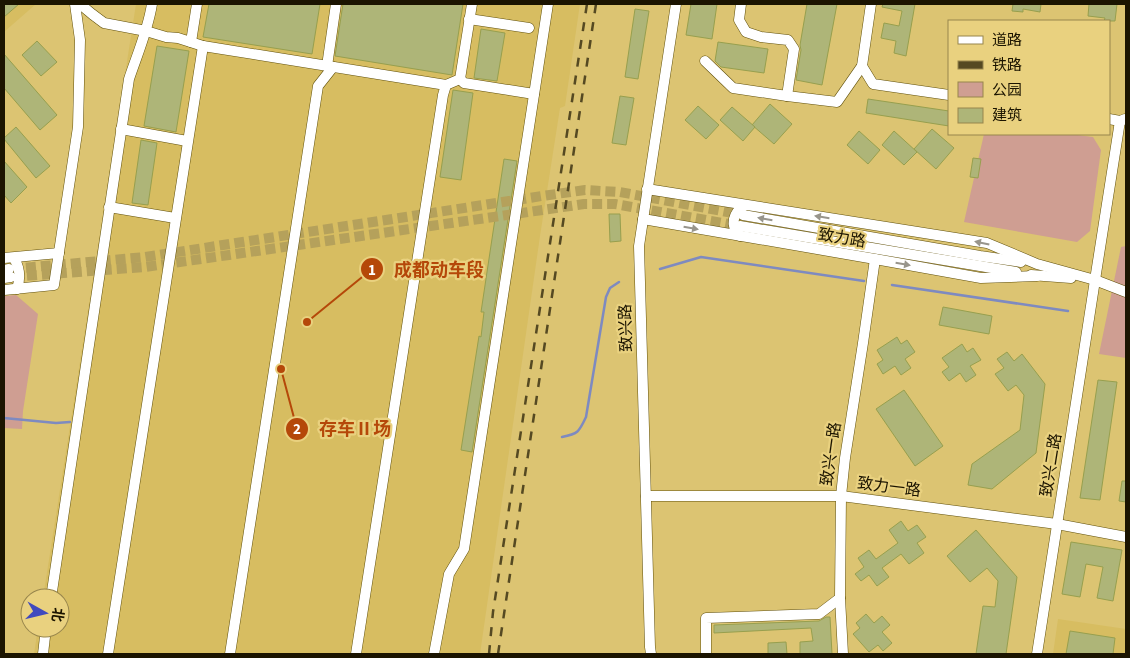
<svg xmlns="http://www.w3.org/2000/svg" width="1130" height="658" font-family="'Source Sans 3','Noto Sans SC',sans-serif">
<rect width="100%" height="100%" fill="#dcc472"/>
<g fill="#d7bd61">
<polygon points="4,4 36,4 4,32"/>
<polygon points="136,4 580,4 565,106 560,108 540,236 480,654 34,654 38,628 60,628 60,598 43,598"/>
<polygon points="1058,619 1126,629 1126,654 1053,654"/>
</g>
<g fill="#cf9e92">
<polygon points="984,134 1070,134 1093,137 1101,150 1090,231 1077,242 964,222"/>
<polygon points="1126,246 1126,358 1099,354 1121,247"/>
<polygon points="16,295 38,314 23,411 22,429 4,428 4,296"/>
</g>
<g fill="none" stroke-linecap="round" stroke-linejoin="round">
<g stroke="#7e8ac0" stroke-width="2.5">
<polyline points="660,269 701,257 864,281"/>
<polyline points="892,285 1068,311"/>
<polyline points="4,418 56,423 70,422"/>
<path d="M562 437C578 434 579 432 586 417L606 297 610 288 619 282"/>
</g>
</g>
<g fill="#aeb578" stroke="#979f4e">
<polygon points="4,4 19,4 4,17"/>
<polygon points="209,4 320,4 312,54 203,37"/>
<polygon points="343,4 463,4 452,75 335,56"/>
<polygon points="691,4 717,4 712,39 686,35"/>
<polygon points="807,4 837,4 822,85 796,80 801,50 800,45"/>
<polygon points="883,4 915,4 906,56 894,53 896,41 881,38 884,23 899,26 902,11 882,7"/>
<polygon points="1013,4 1041,4 1040,12 1023,9 1023,12 1012,11"/>
<polygon points="1089,4 1117,4 1115,21 1104,21 1105,18 1088,16"/>
<polygon points="635,9 649,11 638,79 625,77"/>
<polygon points="481,29 505,33 497,81 474,78"/>
<polygon points="37,41 57,62 41,76 22,55"/>
<polygon points="718,42 768,49 764,73 721,67 715,61"/>
<polygon points="157,46 189,51 176,132 144,126"/>
<polygon points="4,54 57,115 40,130 4,88"/>
<polygon points="453,90 473,93 461,180 440,177"/>
<polygon points="620,96 634,98 626,145 612,143"/>
<polygon points="868,99 949,111 949,126 866,113"/>
<polygon points="770,104 792,124 774,144 752,125"/>
<polygon points="698,106 719,125 706,139 685,120"/>
<polygon points="732,107 755,127 743,141 720,120"/>
<polygon points="16,127 50,166 36,178 4,139 4,138"/>
<polygon points="932,129 954,148 936,169 914,149"/>
<polygon points="859,131 880,150 868,164 847,145"/>
<polygon points="894,131 917,152 904,165 882,145"/>
<polygon points="141,140 157,143 148,205 132,203"/>
<polygon points="973,158 981,159 978,178 970,177"/>
<polygon points="504,159 517,161 472,452 461,450 479,336 481,337 484,312 481,312"/>
<polygon points="4,161 27,187 11,203 4,195"/>
<polygon points="609,214 620,214 621,241 610,242"/>
<polygon points="943,307 992,316 989,334 939,325"/>
<polygon points="897,337 901,344 907,340 915,352 905,359 911,368 901,375 895,366 883,374 877,364 883,360 877,350"/>
<polygon points="962,344 967,352 973,348 981,360 970,366 976,375 966,382 960,373 949,381 942,372 949,367 942,358"/>
<polygon points="1007,352 1014,361 1022,354 1045,384 1036,453 992,489 968,485 972,464 1020,430 1024,395 1016,385 1008,391 995,374 1004,368 997,359"/>
<polygon points="1098,380 1117,382 1100,500 1080,498"/>
<polygon points="904,390 943,446 915,466 876,409"/>
<polygon points="1122,481 1126,481 1126,502 1119,501"/>
<polygon points="901,521 908,531 917,525 926,537 917,543 924,553 909,564 901,554 882,568 889,577 877,586 869,575 861,581 855,574 864,567 858,558 869,550 876,559 898,543 889,530"/>
<polygon points="976,530 1017,577 1006,654 976,654 983,606 995,607 998,581 987,568 970,582 947,556"/>
<polygon points="1071,542 1122,550 1113,601 1097,598 1103,567 1086,564 1080,597 1062,594"/>
<polygon points="866,614 874,623 882,616 890,625 882,632 892,643 883,651 878,645 869,652 853,634 860,628 856,623"/>
<polygon points="826,617 830,617 832,654 800,654 800,642 813,641 811,628 714,633 714,625 819,621"/>
<polygon points="1070,631 1115,638 1113,654 1066,654"/>
<polygon points="786,642 787,654 768,654 768,643"/>
</g>
<g fill="none" stroke-linecap="round" stroke-linejoin="round">
<g stroke="#b5a15b" stroke-width="10" stroke-dasharray="10 5" stroke-linecap="butt">
<polyline points="11,269 145,257 542,196 585,190 620,192 743,215"/>
<polyline points="12,277 145,267 584,204 615,204 740,226"/>
</g>
<g stroke="#61500a" stroke-width="11">
<g id="minor">
<polyline points="80,4 92,14 104,23 146,31 166,37 178,38 203,46 446,85"/>
<polyline points="469,19 529,28"/>
<polyline points="191,42 197,4"/>
<polyline points="705,61 733,88 787,96 794,49 788,40 761,37 746,32 739,20 741,4"/>
<polyline points="327,66 336,4"/>
<polyline points="862,66 873,84 949,95"/>
<polyline points="460,79 464,83 534,94"/>
<polyline points="787,96 837,102 862,66 871,4"/>
<polyline points="1109,119 1120,121 1125,119"/>
<polyline points="121,129 187,141"/>
<polyline points="647,189 987,243 1037,264 1095,280 1126,292"/>
<polyline points="109,207 175,218"/>
<polyline points="743,215 980,256 1021,262"/>
<polyline points="643,219 875,259 981,278 1037,276"/>
<polyline points="740,226 1016,272"/>
<path d="M740 236C729 225 733 213 745 205"/>
<polyline points="4,258 59,253"/>
<path d="M14 258C20 268 21 277 17 289"/>
<polyline points="4,270 9,269"/>
<polyline points="1031,275 1071,278"/>
<polyline points="4,278 11,277"/>
<polyline points="4,290 54,285 78,127 80,40 75,4"/>
<polyline points="646,496 841,496 1057,524 1126,537"/>
<path d="M51 598 129 79C137 55 148 30 152 4"/>
<polyline points="43,654 46,628"/>
<polyline points="108,654 203,46"/>
<polyline points="230,654 318,86 333,67"/>
<polyline points="356,654 443,95 446,85 460,79 472,4"/>
<polyline points="434,654 449,574 464,549 548,4"/>
<polyline points="651,654 650,647 639,246 676,4"/>
<polyline points="706,654 706,618 819,614 840,598"/>
<polyline points="843,654 840,598 841,496 845,458 863,343 875,259"/>
<polyline points="1037,654 1095,280 1120,121"/>
</g>
</g>
<use href="#minor" stroke="#fff" stroke-width="10"/>
<g stroke="#554922" stroke-width="2.5" stroke-dasharray="9 9" stroke-linecap="butt">
<polyline points="489,654 493,612 587,4"/>
<polyline points="498,654 596,4"/>
</g>
</g>
<defs><path id="oneway-solid" d="M-6-.8H1V-3.2L6.5 0L1 3.2V.8H-6Z" transform="scale(1.25)"/></defs>
<g fill="#98958c">
<use href="#oneway-solid" transform="translate(822 217) rotate(-171)"/>
<use href="#oneway-solid" transform="translate(765 219) rotate(-170)"/>
<use href="#oneway-solid" transform="translate(691 228) rotate(10)"/>
<use href="#oneway-solid" transform="translate(982 243) rotate(-168)"/>
<use href="#oneway-solid" transform="translate(903 264) rotate(10)"/>
</g>
<g text-anchor="middle" dominant-baseline="central" stroke-width="4.5" stroke-linejoin="round" paint-order="stroke">
<g font-size="16" fill="#1b1400" stroke="#e9d17f">
<text transform="translate(842 238) rotate(9)">致力路</text>
<text transform="translate(626 328) rotate(-92)">致兴路</text>
<text transform="translate(831 454) rotate(-82)">致兴一路</text>
<text transform="translate(1051 465) rotate(-81)">致兴二路</text>
<text transform="translate(889 487) rotate(7)">致力一路</text>
</g>
</g>
<path fill="none" stroke="#b54809" stroke-width="2" d="M307 322L372 269M281 369L297 429"/>
<g fill="#b54809" stroke="#e9d17f" stroke-width="2">
<circle cx="307" cy="322" r="5"/>
<circle cx="281" cy="369" r="5"/>
<circle cx="372" cy="269" r="12"/>
<circle cx="297" cy="429" r="12"/>
</g>
<g font-size="15" text-anchor="middle" font-weight="bold" fill="#fff">
<text x="372" y="275">1</text>
<text x="297" y="434">2</text>
</g>
<g font-size="18" text-anchor="middle" font-weight="bold" fill="#b54809" stroke="#e9d17f" stroke-width="4.5" stroke-linejoin="round" paint-order="stroke">
<text x="439" y="276">成都动车段</text>
<text x="355" y="435">存车Ⅱ场</text>
</g>
<rect width="1130" height="658" fill="none" stroke="#1b1400" stroke-width="10"/>
<rect x="948" y="20" width="162" height="115" fill="#e9d17f" stroke="#97854c"/>
<rect x="958" y="36" width="25" height="8" fill="#ffffff" stroke="#97854c"/>
<text x="992" y="45" font-size="15" fill="#1b1400">道路</text>
<rect x="958" y="61" width="25" height="8" fill="#554922" stroke="#97854c"/>
<text x="992" y="70" font-size="15" fill="#1b1400">铁路</text>
<rect x="958" y="82" width="25" height="15" fill="#cf9e92" stroke="#97854c"/>
<text x="992" y="95" font-size="15" fill="#1b1400">公园</text>
<rect x="958" y="108" width="25" height="15" fill="#aeb578" stroke="#97854c"/>
<text x="992" y="120" font-size="15" fill="#1b1400">建筑</text>
<g transform="translate(45 613) rotate(98)"><circle r="24" fill="#e9d17f" stroke="#97854c"/>
<path d="M0-4L9 19L0 12L-9 19Z" fill="#404abe"/>
<text y="-8" font-size="14" font-weight="bold" text-anchor="middle" fill="#1b1400">北</text>
</g>
</svg>
